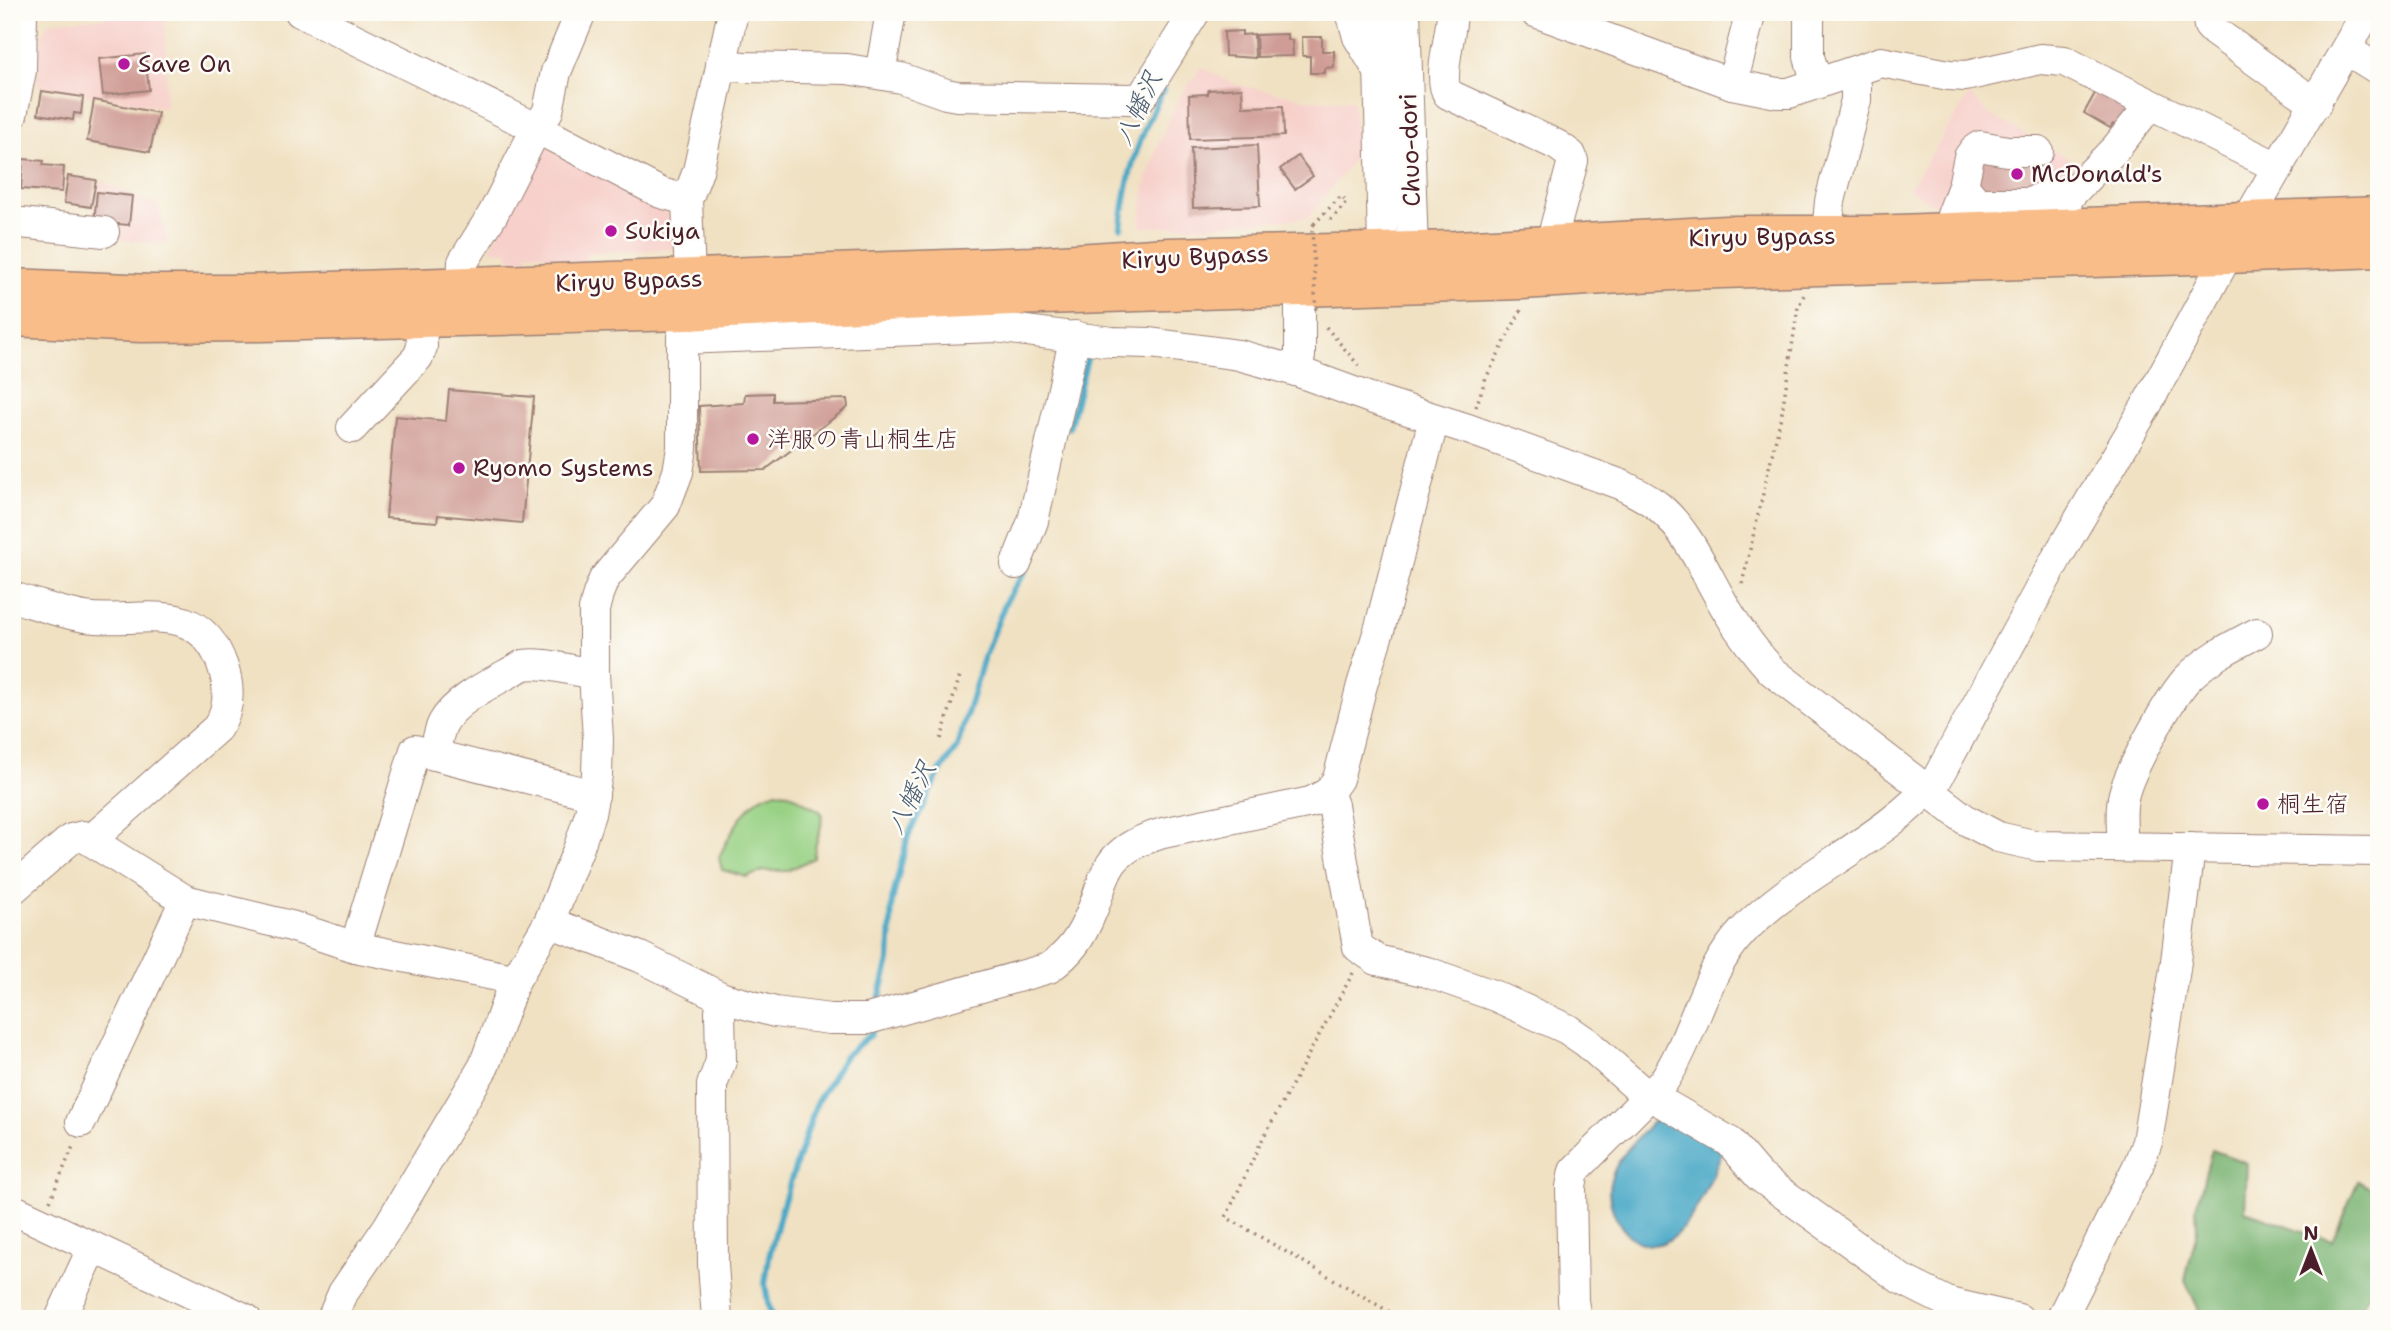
<svg xmlns="http://www.w3.org/2000/svg" width="2391" height="1331" font-family="'Shantell Sans','Klee One',sans-serif">
<rect width="100%" height="100%" fill="#fdfcf7"/>
<filter id="ink" filterUnits="userSpaceOnUse"><feTurbulence type="fractalNoise" baseFrequency=".0143" numOctaves="2"/><feDisplacementMap in="SourceGraphic" scale="14" xChannelSelector="R" yChannelSelector="G"/><feConvolveMatrix kernelMatrix="1 2 1 2 8 2 1 2 1" color-interpolation-filters="sRGB"/></filter>
<filter id="wash" filterUnits="userSpaceOnUse"><feTurbulence type="fractalNoise" baseFrequency=".00686" numOctaves="4" result="noise"/><feDisplacementMap in="SourceGraphic" scale="28" xChannelSelector="R" yChannelSelector="G"/><feGaussianBlur stdDeviation="1.57" result="paint"/><feColorMatrix in="noise" values="0 0 0 0 0 0 0 0 0 0 0 0 0 0 0 0 0 1.4 0 .05"/><feComposite in="paint" operator="in"/></filter>
<g filter="url(#wash)">
<rect width="100%" height="100%" fill="#f0e1c2"/>
<g fill="#f7d0cb">
<polygon points="165,12 166,108 37,85 42,33 50,22"/>
<polygon points="1201,67 1234,84 1311,100 1353,100 1356,156 1308,218 1201,226 1140,227 1145,186 1158,145 1178,100"/>
<polygon points="1969,95 1990,115 2086,168 2057,200 1940,208 1909,189"/>
<polygon points="541,144 661,205 674,223 675,249 586,253 585,263 543,264 543,253 528,253 527,264 510,265 509,251 490,250"/>
<polygon points="98,180 158,206 168,244 103,238 92,224"/>
</g>
<path fill="#99d285" stroke="#727858" stroke-width="2" d="M776 792 789 793 821 812C825 827 813 843 814 858L787 871H763L747 877 722 870 719 857C730 834 749 795 776 792Z"/>
<polygon fill="#7ab472" stroke="#626a4e" stroke-width="2" points="2212,1150 2247,1163 2245,1211 2332,1241 2358,1181 2379,1193 2379,1278 2354,1319 2203,1319 2185,1280 2197,1231 2196,1207"/>
<path fill="#47a7c6" stroke="#486378" stroke-width="2" d="M1658 1117 1724 1147C1713 1174 1693 1229 1665 1242 1631 1257 1604 1210 1610 1182 1616 1157 1641 1134 1658 1117Z"/>
<g fill="none" stroke-linecap="round" stroke-linejoin="round">
<g stroke="#47a7c6" stroke-width="6">
<path d="M1121 227C1127 172 1138 139 1163 90"/>
<polyline points="1069,428 1090,347"/>
<polyline points="877,1007 889,961 892,901 908,836 938,775 957,747 985,654 1006,601 1025,572"/>
<polyline points="774,1319 769,1308 765,1284 769,1257 782,1207 817,1102 845,1056 870,1035 872,1027"/>
</g>
</g>
<g id="blocks">
<g fill="#d09d96">
<polygon points="1242,31 1242,35 1254,34 1255,58 1225,56 1224,32"/>
<polygon points="1287,34 1287,40 1292,40 1293,56 1257,57 1256,35"/>
<polygon points="1302,37 1322,37 1322,51 1334,51 1334,67 1325,68 1325,73 1310,73 1310,56 1303,56"/>
<polygon points="145,54 149,90 103,95 99,59"/>
<polygon points="1242,88 1243,107 1283,106 1284,136 1190,139 1189,95 1208,94 1208,90"/>
<polygon points="2098,88 2132,108 2121,128 2113,124 2110,128 2084,113"/>
<polygon points="42,91 83,97 81,114 74,113 73,120 38,114"/>
<polygon points="94,100 158,113 150,152 87,141"/>
<polygon points="1257,145 1260,206 1193,208 1191,148"/>
<polygon points="1298,156 1313,176 1295,189 1280,169"/>
<polygon points="2032,157 2033,195 1976,190 1980,158"/>
<polygon points="23,159 44,161 43,165 64,167 62,192 21,189"/>
<polygon points="68,176 96,180 91,207 64,203"/>
<polygon points="97,192 132,196 129,225 94,222"/>
<polygon points="449,390 534,397 522,523 438,515 437,522 386,518 395,416 446,421"/>
<polygon points="773,393 773,401 847,399 848,407 765,470 701,471 699,406 744,403 745,394"/>
</g>
</g>
</g>
<g filter="url(#ink)">
<use href="#blocks" fill-opacity="0" stroke="#9d8076" stroke-width="2"/>
<g fill="none" stroke-linecap="round" stroke-linejoin="round">
<g stroke="#9d8076" stroke-width="32">
<g id="minor">
<polyline points="300,12 538,129 661,193 687,200"/>
<polyline points="1351,12 1358,37 1378,70"/>
<polyline points="1378,12 1383,251 1392,271"/>
<polyline points="1405,12 1413,251 1405,269"/>
<path d="M1452 12C1452 34 1437 78 1448 94L1557 145 1571 155 1573 161 1555 228 1556 245"/>
<polyline points="1535,12 1732,84 1777,93 1789,93 1881,62 1949,75 1966,76 2040,59 2064,61 2279,168"/>
<polyline points="1809,12 1809,57 1817,83"/>
<polyline points="2212,12 2208,20 2209,26 2214,31 2316,104"/>
<polyline points="2347,50 2379,70"/>
<polyline points="721,65 744,67 847,69 901,78 946,94 957,96 1131,99 1140,98 1145,92 1195,12"/>
<polyline points="880,74 891,12"/>
<polyline points="1732,84 1751,12"/>
<polyline points="12,115 21,71 22,12"/>
<polyline points="1963,186 1975,200 1982,203 2030,203 2051,193 2072,193"/>
<polyline points="1952,215 1963,186 1969,157 1974,150 1980,146 2007,151 2038,151"/>
<polyline points="12,222 104,232"/>
<polyline points="2066,228 2065,212 2068,197 2116,148 2150,105"/>
<polyline points="1827,235 1830,201 1856,100 1856,86 1853,72"/>
<polyline points="462,287 463,262 493,214 531,139 548,111 556,72 581,12"/>
<path d="M682 339 995 327 1112 342 1150 343 1239 355 1296 371 1370 398 1468 429 1622 485C1635 492 1648 498 1659 507 1692 535 1707 579 1730 615 1742 635 1756 653 1772 671L1966 820 1998 837 2038 846 2379 851"/>
<polyline points="1296,371 1300,356 1300,287"/>
<polyline points="352,428 418,357 422,347 421,319"/>
<polyline points="1016,564 1033,521 1075,336"/>
<path d="M12 597C36 604 60 613 85 617 138 625 199 595 223 667 230 688 230 709 217 728L91 840"/>
<path d="M434 755C437 745 438 732 443 723 456 698 500 679 523 665 546 661 571 672 594 673"/>
<polyline points="1328,793 1333,805 1358,947 1377,960 1427,972 1495,996 1567,1029 1586,1042 1639,1089 1730,1142 1759,1176 1901,1279 1949,1303 2019,1319"/>
<path d="M2123 846C2122 831 2120 814 2123 798 2128 772 2168 701 2186 680 2206 659 2232 646 2257 633"/>
<polyline points="12,890 71,839 83,836 185,900 291,926 355,947 503,977 514,982"/>
<path d="M549 922 640 957 723 998 775 1012 830 1019H868L1049 968C1070 953 1081 938 1091 913 1100 894 1103 869 1119 855 1132 843 1147 838 1163 833L1311 802 1328 793 1338 779 1362 685 1380 627 1434 419"/>
<polyline points="355,947 415,750 594,795"/>
<polyline points="81,1122 185,900"/>
<polyline points="12,1209 246,1319"/>
<polyline points="60,1319 93,1247"/>
<polyline points="332,1319 343,1293 388,1227 484,1066 514,982 549,922 579,847 590,814 597,775 598,739 594,673 594,610 598,594 604,579 665,506 678,472 682,448 682,339 690,279 687,200 698,171 733,12"/>
<polyline points="717,1319 713,1265 712,1085 721,1061 720,1011 723,998"/>
<path d="M1576 1319 1573 1301 1571 1187 1574 1171 1663 1082C1695 1035 1703 973 1743 931 1800 872 1883 842 1937 779L2056 559 2145 408 2228 254 2367 12"/>
<polyline points="2061,1319 2138,1166 2147,1142 2175,969 2190,848"/>
</g>
</g>
<g stroke="#9d8076" stroke-width="41">
<g id="highway">
<polyline points="12,288 152,294 244,294 1031,266 1168,257 1456,250 1727,235 1872,235 2379,216"/>
<polyline points="12,317 141,323 264,322 686,311 1011,296 1522,280 1689,270 2228,254 2379,248"/>
</g>
</g>
<g stroke="#9d8076" stroke-width="3.5" stroke-dasharray="2 5" stroke-linecap="butt">
<polyline points="1314,224 1341,196 1347,202 1328,223"/>
<polyline points="1326,327 1360,367"/>
<polyline points="1476,407 1485,380 1521,310"/>
<polyline points="1742,584 1782,412 1798,307 1804,295"/>
<polyline points="941,739 961,672"/>
<polyline points="1353,973 1261,1142 1226,1217 1402,1319"/>
<polyline points="50,1201 74,1144"/>
</g>
<use href="#minor" stroke="#fff" stroke-width="30"/>
<use href="#highway" stroke="#f8bd89" stroke-width="38"/>
<polyline stroke="#9d8076" stroke-width="3.5" stroke-dasharray="2 5" stroke-linecap="butt" points="1314,224 1312,227 1316,314"/>
</g>
</g>
<g fill="#b5179e" stroke="#fdfcf7" stroke-width="2.5">
<circle cx="124" cy="64" r="7"/>
<circle cx="2017" cy="174" r="7"/>
<circle cx="611" cy="231" r="7"/>
<circle cx="753" cy="439" r="7"/>
<circle cx="459" cy="468" r="7"/>
<circle cx="2263" cy="804" r="7"/>
</g>
<g text-anchor="middle" dominant-baseline="central" stroke-width="5" stroke-linejoin="round" paint-order="stroke">
<g font-size="24" fill="#4a1f2b" stroke="#fdfcf7" text-anchor="start">
<text x="138" y="64">Save On</text>
<text x="2031" y="174">McDonald's</text>
<text x="625" y="231">Sukiya</text>
<text x="767" y="439">洋服の青山桐生店</text>
<text x="473" y="468">Ryomo Systems</text>
<text x="2277" y="804">桐生宿</text>
</g>
<g font-size="24" fill="#4a1f2b" stroke="#fdfcf7">
<text transform="translate(1410 150) rotate(-92)">Chuo-dori</text>
<text transform="translate(1762 237) rotate(-1)">Kiryu Bypass</text>
<text transform="translate(1195 257) rotate(-3)">Kiryu Bypass</text>
<text transform="translate(629 281) rotate(-2)">Kiryu Bypass</text>
</g>
<g font-size="26" font-style="italic" fill="#495c71" stroke="#fdfcf7">
<text transform="translate(1137 108) rotate(-65)">八幡沢</text>
<text transform="translate(910 797) rotate(-63)">八幡沢</text>
</g>
</g>
<rect width="2391" height="1331" fill="none" stroke="#fdfcf7" stroke-width="42"/>
<g transform="translate(2311 1250)" stroke="#fdfcf7" stroke-width="5" paint-order="stroke">
<path d="M0-5L12 26L0 18L-12 26Z" fill="#4a1f2b"/>
<text y="-10" font-size="19" font-weight="bold" text-anchor="middle" fill="#4a1f2b">N</text>
</g>
</svg>
